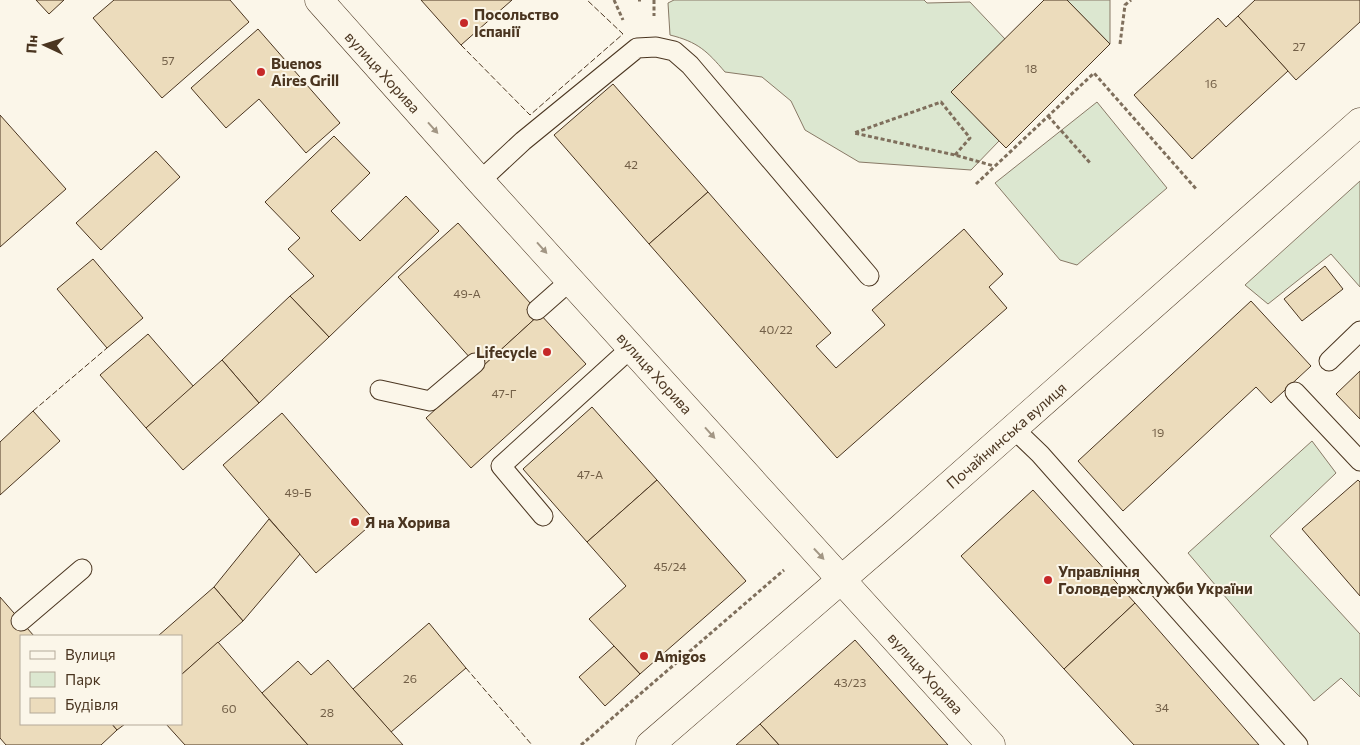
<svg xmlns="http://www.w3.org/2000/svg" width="1360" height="745" font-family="Commissioner,sans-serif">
<rect width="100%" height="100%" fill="#fbf6e9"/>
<g fill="#dce7d0" stroke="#887966">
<path d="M674 0H924L927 3 970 2 1005 39 952 92 999 141 971 170 859 162 805 130 791 101 762 77 725 72C707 51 698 42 670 35L668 3Z"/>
<polygon points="1067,0 1110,0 1110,44"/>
<polygon points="1097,102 1167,188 1077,265 1060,260 995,183"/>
<polygon points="1360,181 1360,287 1331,254 1268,304 1245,285"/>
<polygon points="1312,441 1336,473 1270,536 1360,634 1360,697 1341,678 1314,701 1188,553"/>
</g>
<g fill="#ecdcbc" stroke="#4a3520">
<polygon points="36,0 64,0 49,14"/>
<polygon points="114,0 230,0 249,22 162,98 93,18"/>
<polygon points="421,0 512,0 461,45"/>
<polygon points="1044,0 1067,0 1110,44 1006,148 951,92"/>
<polygon points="1255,0 1360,0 1360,22 1296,80 1238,16"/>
<polygon points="1238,16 1288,71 1192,159 1134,95 1218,18 1226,27"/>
<polygon points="258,29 340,123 306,153 259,99 226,128 191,88"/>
<polygon points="613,84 708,192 649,244 554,135"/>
<polygon points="0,115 66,189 0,247"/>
<polygon points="334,136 370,173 331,211 360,241 406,196 439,231 329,337 290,296 314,276 288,249 300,238 265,202"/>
<polygon points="156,151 180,177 101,250 76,223"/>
<polygon points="708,192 831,333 816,346 836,368 885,325 872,310 964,229 1003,274 989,287 1007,308 837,458 649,244"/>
<polygon points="458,223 540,314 480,369 398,277"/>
<polygon points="93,259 143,318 107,348 57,289"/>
<polygon points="1325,266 1343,289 1302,321 1284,299"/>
<polygon points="290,296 329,337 259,403 222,360"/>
<polygon points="1251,301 1311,366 1271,403 1256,387 1123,511 1078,461"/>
<polygon points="540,314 586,364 471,468 426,418"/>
<polygon points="148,334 194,387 146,428 100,375"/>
<polygon points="222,360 259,403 183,470 146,428"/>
<polygon points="1360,371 1360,419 1336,394"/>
<polygon points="592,407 657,480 587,542 523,469"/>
<polygon points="33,411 60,441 0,495 0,442"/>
<polygon points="282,413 375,521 316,573 223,465"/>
<polygon points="657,480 746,581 640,674 589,619 626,586 587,542"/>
<polygon points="1358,480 1360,482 1360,596 1302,529"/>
<polygon points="1033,490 1135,603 1064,669 961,556"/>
<polygon points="269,519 300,554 243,621 214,587"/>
<polygon points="214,587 243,621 181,675 181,636 158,636"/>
<polygon points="0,597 34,636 21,636 21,724 112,724 117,730 101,745 6,745 0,738"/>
<polygon points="1135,603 1259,745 1134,745 1064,669"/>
<polygon points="429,623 466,668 391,732 353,689"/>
<polygon points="855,640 948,745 779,745 760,724"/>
<polygon points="218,642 262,693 308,745 185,745 166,724 181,724 181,675"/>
<polygon points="614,646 640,674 605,706 579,677"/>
<polygon points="328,660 353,689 403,745 308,745 262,693 298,661 311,675"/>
<polygon points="112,724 125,724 117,730"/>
<polygon points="760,724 779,745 736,745"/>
</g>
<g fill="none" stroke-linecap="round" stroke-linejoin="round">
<g stroke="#4a3520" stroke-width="21">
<g id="lane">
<polyline points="480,181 523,141 637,48 656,47 674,51 690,65 869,276"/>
<polyline points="537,310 571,280"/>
<polyline points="1329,361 1360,331"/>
<polyline points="380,390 430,401 475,363"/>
<polyline points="1295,392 1360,461"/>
<polyline points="1013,428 1040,454 1298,745"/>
<polyline points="543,516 501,466 632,347"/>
<polyline points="21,621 82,569"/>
</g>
</g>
<g stroke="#4a3520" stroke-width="29">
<g id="street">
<polyline points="319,0 480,181 991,745"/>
<polyline points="650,745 901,528 1360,122"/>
</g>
</g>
<g stroke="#7f6f5c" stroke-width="3" stroke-dasharray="4 2.5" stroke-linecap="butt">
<polyline points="614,0 623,20"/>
<polyline points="638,0 641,0"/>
<polyline points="654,0 654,16"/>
<polyline points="1120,44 1125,5 1131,0"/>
<polyline points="1048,116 1091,164"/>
<polyline points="955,155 970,138 941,102 854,133 955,155 994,166"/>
<polyline points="976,184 1094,73 1197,190"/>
<polyline points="581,745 784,570"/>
</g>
<use href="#lane" stroke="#fbf6e9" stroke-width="19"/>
<use href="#street" stroke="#fbf6e9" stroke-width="28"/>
<g stroke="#4a3520" stroke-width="1" stroke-dasharray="6 2.5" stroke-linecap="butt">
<polyline points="461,45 530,115 623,34 587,0"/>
<polyline points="33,411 107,348"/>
<polyline points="466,668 532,745"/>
</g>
</g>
<defs><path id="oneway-solid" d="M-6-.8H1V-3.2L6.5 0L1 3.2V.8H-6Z" transform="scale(1.25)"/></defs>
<g fill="#a29684">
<use href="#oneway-solid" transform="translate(433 128) rotate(48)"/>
<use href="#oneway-solid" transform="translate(542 248) rotate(48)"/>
<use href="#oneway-solid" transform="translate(710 433) rotate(48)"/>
<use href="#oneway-solid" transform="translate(819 554) rotate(47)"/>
</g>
<g fill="#c62828" stroke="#fbf6e9" stroke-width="2">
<circle cx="464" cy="23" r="5"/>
<circle cx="261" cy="72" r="5"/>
<circle cx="547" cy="352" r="5"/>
<circle cx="355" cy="522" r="5"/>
<circle cx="1048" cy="580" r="5"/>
<circle cx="644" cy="656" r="5"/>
</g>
<g text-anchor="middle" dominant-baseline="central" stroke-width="4" stroke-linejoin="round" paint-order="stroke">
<g font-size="12" fill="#725f47">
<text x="1299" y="46">27</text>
<text x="168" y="60">57</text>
<text x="1031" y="68">18</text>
<text x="1211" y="83">16</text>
<text x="631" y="164">42</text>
<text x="467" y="293">49-А</text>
<text x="776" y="329">40/22</text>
<text x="504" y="393">47-Г</text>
<text x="1158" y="432">19</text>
<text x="590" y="474">47-А</text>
<text x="298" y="492">49-Б</text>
<text x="670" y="566">45/24</text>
<text x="410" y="678">26</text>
<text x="850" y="682">43/23</text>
<text x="1162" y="707">34</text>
<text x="229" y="708">60</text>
<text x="327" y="712">28</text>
</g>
<g font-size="15" font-weight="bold" fill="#4a3520" stroke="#fbf6e9" text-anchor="start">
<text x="474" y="14">Посольство<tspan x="474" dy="17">Іспанії</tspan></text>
<text x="271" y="63">Buenos<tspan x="271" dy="17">Aires Grill</tspan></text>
<text x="537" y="352" text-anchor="end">Lifecycle</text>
<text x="365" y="522">Я на Хорива</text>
<text x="1058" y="571">Управління<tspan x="1058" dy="17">Головдержслужби України</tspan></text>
<text x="654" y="656">Amigos</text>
</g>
<g font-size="15" fill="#4a3520" stroke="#fbf6e9">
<text transform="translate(383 72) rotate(48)">вулиця Хорива</text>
<text transform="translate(655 373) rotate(48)">вулиця Хорива</text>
<text transform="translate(1006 435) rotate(-41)">Почайнинська вулиця</text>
<text transform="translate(926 673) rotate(48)">вулиця Хорива</text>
</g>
</g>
<rect x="20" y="635" width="162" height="90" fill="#fbf6e9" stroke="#b4a999"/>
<rect x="30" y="651" width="25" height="8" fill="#fbf6e9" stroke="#b4a999"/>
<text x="65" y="660" font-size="15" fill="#4a3520">Вулиця</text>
<rect x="30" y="672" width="25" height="15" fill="#dce7d0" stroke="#b4a999"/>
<text x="65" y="685" font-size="15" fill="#4a3520">Парк</text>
<rect x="30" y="698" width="25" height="15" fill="#ecdcbc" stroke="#b4a999"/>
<text x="65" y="710" font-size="15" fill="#4a3520">Будівля</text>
<g transform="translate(45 45) rotate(274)" stroke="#fbf6e9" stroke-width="4" paint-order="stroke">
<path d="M0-4L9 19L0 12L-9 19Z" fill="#4a3520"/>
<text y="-8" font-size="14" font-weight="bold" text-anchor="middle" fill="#4a3520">Пн</text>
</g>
</svg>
